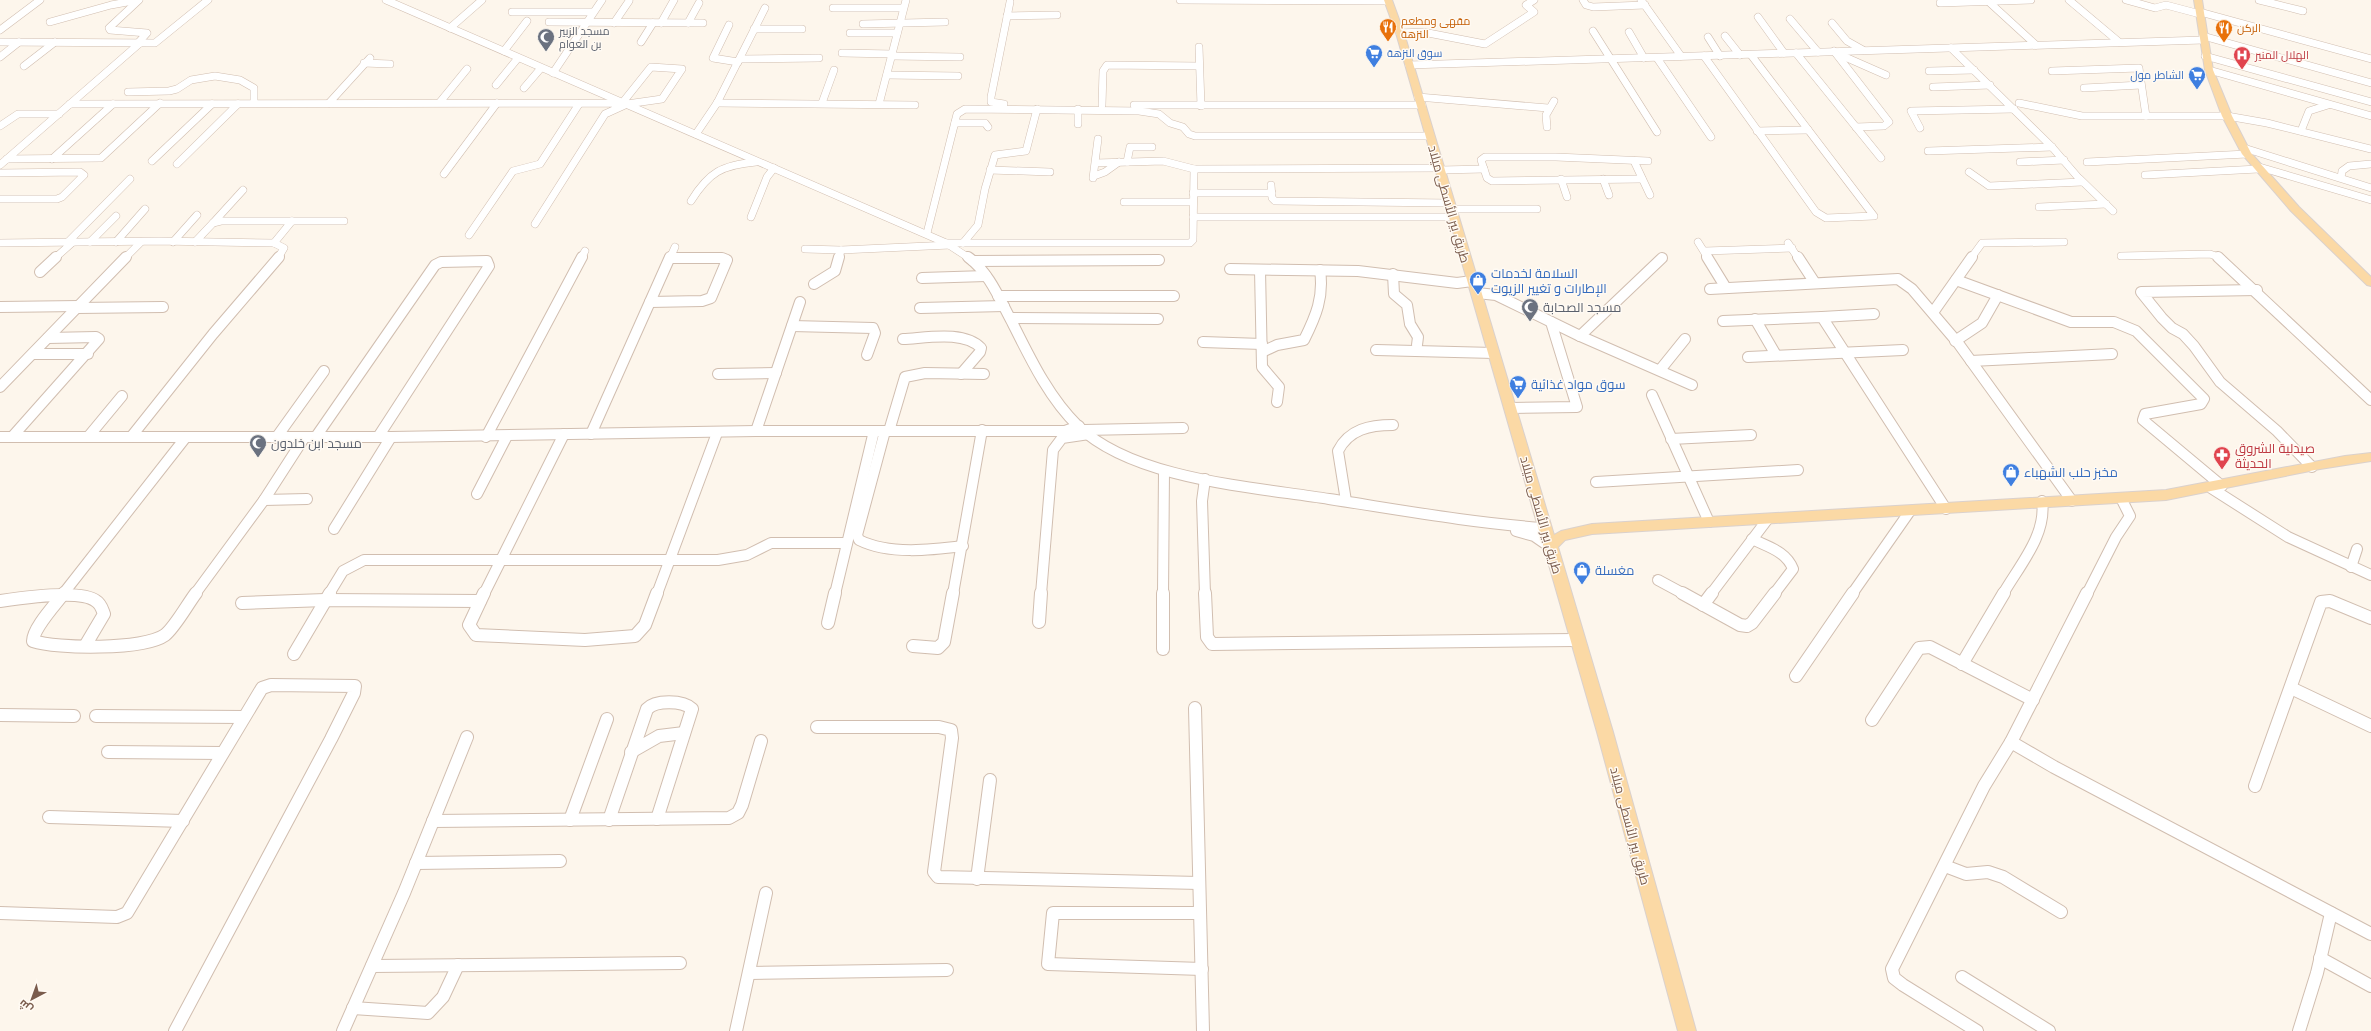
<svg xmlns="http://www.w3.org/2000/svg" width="2371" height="1031" font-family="Roboto,Cairo,sans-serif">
<rect width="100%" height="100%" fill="#fdf6ec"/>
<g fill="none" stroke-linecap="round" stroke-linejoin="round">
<g stroke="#d1beb0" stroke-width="8">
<g id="minor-far2">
<polyline points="386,0 946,243 969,258"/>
<polyline points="1180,0 1388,1"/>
<polyline points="1583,0 1586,5 1593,7 1645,5"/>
<polyline points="1641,0 1681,56"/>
<polyline points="2069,0 2119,42"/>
<polyline points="2126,0 2155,8 2166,5 2200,14"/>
<polyline points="2259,0 2303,11"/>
<polyline points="1989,2 2036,45"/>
<polyline points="1940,3 2031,0"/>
<polyline points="833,8 903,8"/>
<polyline points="512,12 592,12"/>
<polyline points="2200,12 2371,59"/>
<polyline points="1007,16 1057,15"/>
<polyline points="1758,17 1784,53"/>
<polyline points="1790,19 1818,52"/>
<polyline points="50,22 111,5 138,0"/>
<polyline points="549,22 703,23"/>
<polyline points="614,23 629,1"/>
<polyline points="661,23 674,0"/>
<polyline points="688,23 699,3"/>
<polyline points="1832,23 1847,41 1863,50"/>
<polyline points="863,24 945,22"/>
<polyline points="729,25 713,58 738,62"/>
<polyline points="450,28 482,0"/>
<polyline points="754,29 802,29"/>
<polyline points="0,30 40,0"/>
<polyline points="1593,31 1657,132"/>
<polyline points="1629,32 1644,58"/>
<polyline points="850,33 897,33"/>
<polyline points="1400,33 1423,32 1485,44 1534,12 1526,5 1534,0"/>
<polyline points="1725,36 1740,55"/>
<polyline points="2203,36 2371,83"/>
<polyline points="1708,37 1720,56"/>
<polyline points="0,42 155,43 208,0"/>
<polyline points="641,42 653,23"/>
<polyline points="138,43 147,33 110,30 109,28 139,0"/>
<polyline points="1199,47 1201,106"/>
<polyline points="1951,48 2052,147 2082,182 1989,186 1969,172"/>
<polyline points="504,51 527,21"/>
<polyline points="1834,51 1889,122 1884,126 1856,127"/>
<polyline points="842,53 893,54"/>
<polyline points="1796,53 1881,158"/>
<polyline points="1836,53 1886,75"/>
<polyline points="892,56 960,57"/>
<polyline points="1704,56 1816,212 1826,218 1874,216 1751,55"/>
<polyline points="2205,56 2371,102"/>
<polyline points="0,57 19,42"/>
<polyline points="1657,58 1711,137"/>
<polyline points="740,59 819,58"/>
<polyline points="364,63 390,64"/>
<polyline points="1409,65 2203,40"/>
<polyline points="24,66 55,42"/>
<polyline points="2209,70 2371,116"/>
<polyline points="1929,71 1974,70"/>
<polyline points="2052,71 2139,68 2146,116"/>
<polyline points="553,73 602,0"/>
<polyline points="887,75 958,76"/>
<polyline points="496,85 518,58"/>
<polyline points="1933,87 1990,85"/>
<polyline points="524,88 541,68"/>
<polyline points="2084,88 2141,85"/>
<polyline points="128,92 169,91 177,89 191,80 215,76 240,80 254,88 254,103"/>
<polyline points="1418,97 1548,108"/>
<polyline points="440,102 467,69"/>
<polyline points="329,103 370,58"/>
<polyline points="717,103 915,105"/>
<polyline points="822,103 834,70"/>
<polyline points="2019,103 2082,116 2227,116 2267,123 2371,149"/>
<polyline points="70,104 613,103 623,102 651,67 682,69 662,99 627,104 605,114 535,224"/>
<polyline points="879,104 906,0"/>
<polyline points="1004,104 991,102 991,97 1010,2"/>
<polyline points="1102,105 1103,71 1107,65 1199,66"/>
<polyline points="1134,105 1422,105"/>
<polyline points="1078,109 1078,124"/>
<polyline points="955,123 985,123 988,127"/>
<polyline points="0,126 18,114 59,114"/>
<polyline points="1547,127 1546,115 1554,101"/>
<polyline points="1920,128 1911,111 2014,109"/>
<polyline points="1757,131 1808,130"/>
<polyline points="2301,131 2309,111 2328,105"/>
<polyline points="696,134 717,103 765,8"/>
<polyline points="2244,148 2371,188"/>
<polyline points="1928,151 2052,147"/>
<polyline points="7,159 101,158 160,103"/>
<polyline points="52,159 113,104"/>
<polyline points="152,161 212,104"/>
<polyline points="1634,161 1650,195"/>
<polyline points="1127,162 1130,147 1152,147"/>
<polyline points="2020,162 2064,160"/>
<polyline points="2087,162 2247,154"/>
<polyline points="1096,163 1163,161 1194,169"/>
<polyline points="177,164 238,104"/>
<polyline points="0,165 140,43"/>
<polyline points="2256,166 2371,200"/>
<polyline points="990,170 1050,172"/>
<polyline points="1441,170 1484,169"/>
<polyline points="0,173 80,172 84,175 62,197 57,199 0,199"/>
<polyline points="444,174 497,103"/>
<polyline points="2145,175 2258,169"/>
<polyline points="1094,176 1105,172 1119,162"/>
<polyline points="1093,178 1098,139"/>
<polyline points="2341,178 2342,171 2349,166 2371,164"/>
<polyline points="1561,179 1567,197"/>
<polyline points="1603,179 1609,195"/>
<polyline points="1642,179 1492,181 1487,178 1481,160 1485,157 1556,157 1648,161"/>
<polyline points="2080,179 2113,211"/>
<polyline points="1271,185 1272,198 1275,201 1449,203"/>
<polyline points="1193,193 1272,193"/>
<path d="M691 201C709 172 722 165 756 162"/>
<polyline points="1124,202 1193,202"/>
<polyline points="2039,207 2106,204"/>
<polyline points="1451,209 1537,209"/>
<polyline points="751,217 767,177 774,168"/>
<polyline points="1193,217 1453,217"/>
<polyline points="213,223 243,190"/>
<polyline points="927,233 957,114 965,109 1139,111 1159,114 1170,123 1183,127 1189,134 1195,136 1429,136"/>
<polyline points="469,235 513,171 540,164 579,104"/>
<polyline points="90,242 116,216"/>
<polyline points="116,242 145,209"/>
<polyline points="173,242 197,215"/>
<polyline points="195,242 213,223 221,221 344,221"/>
<polyline points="1698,242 1708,258"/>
<polyline points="0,243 159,241 274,243 284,248 278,258"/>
<polyline points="67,243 130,179"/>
<polyline points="274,243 292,221"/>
<polyline points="946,243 1190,243 1193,240 1194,169 1440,168"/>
<polyline points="963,243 978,225 985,189 995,155 1026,151 1037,109"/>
<polyline points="1788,243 1798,258"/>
<polyline points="805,249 841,250 950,245"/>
<polyline points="1705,251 1792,248"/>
<polyline points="2121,256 2210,254 2221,258"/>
<polyline points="55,258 73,242"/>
<polyline points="125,258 141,242"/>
<polyline points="581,258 585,251"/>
<polyline points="670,258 723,258"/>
<polyline points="670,258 675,247"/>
<polyline points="839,258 841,250"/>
<polyline points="1971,258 1982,243 2064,242"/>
</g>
</g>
<g stroke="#d1beb0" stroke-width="12">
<g id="minor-far1">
<path d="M968 257C989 272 1000 300 1012 322 1030 358 1049 398 1078 426 1134 480 1255 487 1329 499 1401 510 1472 523 1544 528"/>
<polyline points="1707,257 1726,288"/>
<polyline points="1798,257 1815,283"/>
<polyline points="2218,257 2371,400"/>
<polyline points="973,261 1159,260"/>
<polyline points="1230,269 1358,271 1457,283 1472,281"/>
<polyline points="1260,270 1262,367 1279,387 1277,402"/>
<polyline points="40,272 56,257"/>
<polyline points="1393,274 1394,294 1407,305 1410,324 1418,337 1417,345"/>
<polyline points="922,278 986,276"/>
<polyline points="1956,280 2071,322 2114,322 2136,331 2204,399 2201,404 2145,414 2143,420 2222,486"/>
<polyline points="814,284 835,271 839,257"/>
<polyline points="1710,289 1898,279 1912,289 1958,343 2072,501"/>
<polyline points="2257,290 2141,292 2162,318 2172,328 2183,334 2194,346 2220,382 2277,431 2312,467"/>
<polyline points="1477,293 1496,295 1580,336 1692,385"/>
<polyline points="998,296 1174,296"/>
<polyline points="650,302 702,301 711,298 727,260 722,258 670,258"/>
<polyline points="0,307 79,306"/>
<polyline points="77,308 163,307"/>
<polyline points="920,308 1004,306"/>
<polyline points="1934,311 1972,257"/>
<polyline points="1822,317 1874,314"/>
<polyline points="1011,318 1158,319"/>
<polyline points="1755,319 1776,355"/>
<polyline points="1723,321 1822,317 1946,509"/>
<polyline points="792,326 873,328 875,333 867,355"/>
<polyline points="1580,336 1662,258"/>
<path d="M903 339C926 338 964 330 981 348L980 352 961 374"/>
<polyline points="1955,341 1982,323 1998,295"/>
<polyline points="1203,342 1262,344"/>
<polyline points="1376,350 1494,353"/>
<path d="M1262 352 1277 345 1304 340C1316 316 1324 297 1320 270"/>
<polyline points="33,354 88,354"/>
<polyline points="1748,357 1903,350"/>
<polyline points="1971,361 2112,354"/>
<polyline points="1660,370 1685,339"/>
<polyline points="718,374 776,373"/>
<polyline points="0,387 126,257"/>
<polyline points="1652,395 1709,522"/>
<polyline points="1510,408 1577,407 1551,322"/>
<polyline points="1084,430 1183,428"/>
<polyline points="756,431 800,302"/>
<path d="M885 431 857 535 859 540C889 555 931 550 963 546"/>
<polyline points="889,431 905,377 925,373 984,374"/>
<polyline points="591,434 670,257"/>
<polyline points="0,437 391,437 756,431 1065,431 1079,426"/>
<polyline points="12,437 99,339 96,337 48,338"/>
<polyline points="88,437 122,396"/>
<polyline points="131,437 213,334 279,257"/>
<polyline points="486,437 582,257"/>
<polyline points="276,438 324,371"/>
<polyline points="315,438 435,265 441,262 487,261 489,266 378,437"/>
<polyline points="1671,439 1751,435"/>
<polyline points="1205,479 1202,501 1205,594"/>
<polyline points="1596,482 1798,470"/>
<polyline points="2211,488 2288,537 2371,575"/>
<polyline points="477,494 507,436"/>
<polyline points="264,500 307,499"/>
<path d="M1346 501 1338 451C1349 429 1370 425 1393 425"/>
<polyline points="334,529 391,437"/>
<polyline points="1516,531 1534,536 1550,547"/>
<path d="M1752 539C1768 547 1786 551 1793 569L1774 594"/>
<polyline points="2351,567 2357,549"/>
<polyline points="1658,580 1684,594"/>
<polyline points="63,594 186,437"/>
<polyline points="195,594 264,500 304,438"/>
<polyline points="329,594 343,571 364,560 718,560 747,555 771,543 847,543"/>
<polyline points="484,594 564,434"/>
<polyline points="657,594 717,433"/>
<polyline points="835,594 874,431"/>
<polyline points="953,594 982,430"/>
<polyline points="1041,594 1053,450 1062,438 1089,434"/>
<polyline points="1163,594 1164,471"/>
<polyline points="1711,594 1767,520"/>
<polyline points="1852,594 1910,511"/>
<path d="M2003 594C2019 566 2047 535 2042 501"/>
<polyline points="2087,594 2116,537 2130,516 2121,498"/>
</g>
</g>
<g stroke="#d1beb0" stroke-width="14">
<g id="minor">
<path d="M64 593C56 604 33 628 33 641 57 649 144 650 165 635 175 627 187 605 196 593"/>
<polyline points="484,593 469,625 476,635 585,640 635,636 645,625 657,593"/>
<polyline points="1205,593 1207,637 1212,644 1576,640"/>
<polyline points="1682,593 1740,625 1747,626 1752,623 1775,593"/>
<path d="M0 601C20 598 81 589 96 601 101 604 102 609 104 614L85 646"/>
<polyline points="242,603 325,600 480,601"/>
<polyline points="1703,605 1712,593"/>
<polyline points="1039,622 1041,593"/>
<polyline points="828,623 835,593"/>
<polyline points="913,646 938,648 944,642 953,593"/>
<polyline points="1163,649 1163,593"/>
<polyline points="294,654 330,593"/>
<polyline points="1962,664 2004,593"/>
<polyline points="1796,676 1853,593"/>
<polyline points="2291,688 2371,726"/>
<polyline points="1195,708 1203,1031"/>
<polyline points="0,715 74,716"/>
<polyline points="96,716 244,717"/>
<polyline points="1872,720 1919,648 1930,647 2033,700"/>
<polyline points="817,727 939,727 951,730 952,738 934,872 938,877 1199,883"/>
<polyline points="2011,742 2054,767 2371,934"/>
<polyline points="108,752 222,753"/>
<polyline points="631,752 659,736 684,733"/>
<polyline points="2255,786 2321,602 2330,601 2371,618"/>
<polyline points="49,817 183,821"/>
<polyline points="570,820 607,719"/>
<path d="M609 820 647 709C655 700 683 700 692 709L657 819"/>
<polyline points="433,821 729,818 738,813 742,805 761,741"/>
<polyline points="416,863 560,861"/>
<polyline points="1945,866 1966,874 1988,872 2003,877 2061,912"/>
<polyline points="977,879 990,780"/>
<polyline points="0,913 117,917 127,913 262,688 271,685 355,686 354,693 331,739 175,1031"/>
<polyline points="1200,913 1053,913 1048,964 1202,969"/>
<polyline points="2320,958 2371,986"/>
<polyline points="372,966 680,963"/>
<polyline points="749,973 947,970"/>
<polyline points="1962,977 2049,1031"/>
<polyline points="353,1008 428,1013 443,997 458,965"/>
<polyline points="343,1031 404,893 467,737"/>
<polyline points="736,1031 766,893"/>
<polyline points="1977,1031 1903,985 1894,978 1892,969 1984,786 2011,742 2087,593"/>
<polyline points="2299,1031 2317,973 2331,913"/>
</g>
</g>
<g stroke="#dad1cd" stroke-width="2">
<g id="major">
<polygon points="1384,0 1392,0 1404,33 1554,535 1561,531 1592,524 2166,490 2345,456 2371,453 2371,461 2320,469 2166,500 1592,534 1565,540 1558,547 1613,732 1696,1031 1678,1031 1597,732 1396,33"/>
<polygon points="2194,0 2202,0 2213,70 2232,116 2251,153 2299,207 2371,277 2371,286 2367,285 2291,211 2242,154 2222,116 2205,70"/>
</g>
</g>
<use href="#minor-far2" stroke="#fff" stroke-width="7"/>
<use href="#minor-far1" stroke="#fff" stroke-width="10"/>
<use href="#minor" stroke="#fff" stroke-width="12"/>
<use href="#major" fill="#fbd9a5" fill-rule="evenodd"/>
</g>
<defs>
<g id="restaurant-pin" transform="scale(0.9)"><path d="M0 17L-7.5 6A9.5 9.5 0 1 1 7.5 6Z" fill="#e8710a" stroke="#fffaf3"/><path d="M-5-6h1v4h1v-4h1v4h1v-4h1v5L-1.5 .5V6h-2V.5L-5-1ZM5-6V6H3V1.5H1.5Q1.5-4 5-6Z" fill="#fff"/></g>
<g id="mosque-pin" transform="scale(0.9)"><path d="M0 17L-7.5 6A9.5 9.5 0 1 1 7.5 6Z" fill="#6b7280" stroke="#fffaf3"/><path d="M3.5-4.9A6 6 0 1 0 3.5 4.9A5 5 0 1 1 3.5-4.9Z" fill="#fff"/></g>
<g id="supermarket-pin" transform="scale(0.9)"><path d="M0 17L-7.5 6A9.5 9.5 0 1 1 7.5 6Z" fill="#3f7fe0" stroke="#fffaf3"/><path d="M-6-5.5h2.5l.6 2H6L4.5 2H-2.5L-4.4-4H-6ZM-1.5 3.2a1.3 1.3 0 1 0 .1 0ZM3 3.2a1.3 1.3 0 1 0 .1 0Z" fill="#fff"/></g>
<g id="hospital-pin" transform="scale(0.9)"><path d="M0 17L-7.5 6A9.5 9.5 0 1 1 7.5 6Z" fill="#e0444e" stroke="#fffaf3"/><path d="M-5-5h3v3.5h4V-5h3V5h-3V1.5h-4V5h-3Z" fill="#fff"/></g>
<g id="shop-pin" transform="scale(0.9)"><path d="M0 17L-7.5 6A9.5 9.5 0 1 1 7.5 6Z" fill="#3f7fe0" stroke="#fffaf3"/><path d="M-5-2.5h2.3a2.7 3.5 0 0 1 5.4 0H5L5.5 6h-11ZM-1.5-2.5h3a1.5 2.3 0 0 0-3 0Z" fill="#fff"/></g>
<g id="pharmacy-pin" transform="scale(0.9)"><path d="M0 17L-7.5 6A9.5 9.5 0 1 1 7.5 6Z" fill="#e0444e" stroke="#fffaf3"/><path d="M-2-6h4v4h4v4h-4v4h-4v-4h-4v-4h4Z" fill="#fff"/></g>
</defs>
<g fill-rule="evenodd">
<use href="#restaurant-pin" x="1388" y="27"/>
<use href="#restaurant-pin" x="2224" y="28"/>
<use href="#mosque-pin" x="546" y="37"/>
<use href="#supermarket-pin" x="1374" y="53"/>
<use href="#hospital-pin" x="2242" y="55"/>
<use href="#supermarket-pin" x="2197" y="75"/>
<use href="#shop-pin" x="1478" y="280"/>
<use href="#mosque-pin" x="1530" y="307"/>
<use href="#supermarket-pin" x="1518" y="384"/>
<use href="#mosque-pin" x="258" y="443"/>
<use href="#pharmacy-pin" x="2222" y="455"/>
<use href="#shop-pin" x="2011" y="472"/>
<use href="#shop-pin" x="1582" y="570"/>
</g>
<g text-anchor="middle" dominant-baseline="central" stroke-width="3" stroke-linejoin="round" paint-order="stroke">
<g font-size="11" fill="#c56008" stroke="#fffaf3" text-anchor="start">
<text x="1401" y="21">مقهى ومطعم<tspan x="1401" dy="13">النزهة</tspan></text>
<text x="2237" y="28">الركن</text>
</g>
<g font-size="11" fill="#5b616d" stroke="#fffaf3" text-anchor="start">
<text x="559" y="31">مسجد الزبير<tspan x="559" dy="13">بن العوام</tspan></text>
</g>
<g font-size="11" fill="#366cbe" stroke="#fffaf3" text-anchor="start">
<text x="1387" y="53">سوق النزهة</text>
<text x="2184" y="75" text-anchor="end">الشاطر مول</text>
</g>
<g font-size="11" fill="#be3a42" stroke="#fffaf3" text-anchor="start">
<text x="2255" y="55">الهلال المنير</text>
</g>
<g font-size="13" fill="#7a5c4d" stroke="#fffaf3">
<text transform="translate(1449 204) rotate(74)">طريق بير الأسطى ميلاد</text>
<text transform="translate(1541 515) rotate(74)">طريق بير الأسطى ميلاد</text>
<text transform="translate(1630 826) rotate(75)">طريق بير الأسطى ميلاد</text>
</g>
<g font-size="13" fill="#366cbe" stroke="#fffaf3" text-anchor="start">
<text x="1491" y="273">السلامة لخدمات<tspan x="1491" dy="15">الإطارات و تغيير الزيوت</tspan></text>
<text x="1531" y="384">سوق مواد غذائية</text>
<text x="2024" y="472">مخبز حلب الشهباء</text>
<text x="1595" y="570">مغسلة</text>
</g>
<g font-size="13" fill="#5b616d" stroke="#fffaf3" text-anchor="start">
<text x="1543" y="307">مسجد الصحابة</text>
<text x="271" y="443">مسجد ابن خلدون</text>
</g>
<g font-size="13" fill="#be3a42" stroke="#fffaf3" text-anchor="start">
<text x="2235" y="448">صيدلية الشروق<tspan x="2235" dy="15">الحديثة</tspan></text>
</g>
</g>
<g transform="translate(32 999) rotate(221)" stroke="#fffaf3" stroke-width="3" paint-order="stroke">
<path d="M0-3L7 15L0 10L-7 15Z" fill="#7a5c4d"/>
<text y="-6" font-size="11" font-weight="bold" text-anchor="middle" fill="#7a5c4d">ش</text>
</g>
</svg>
